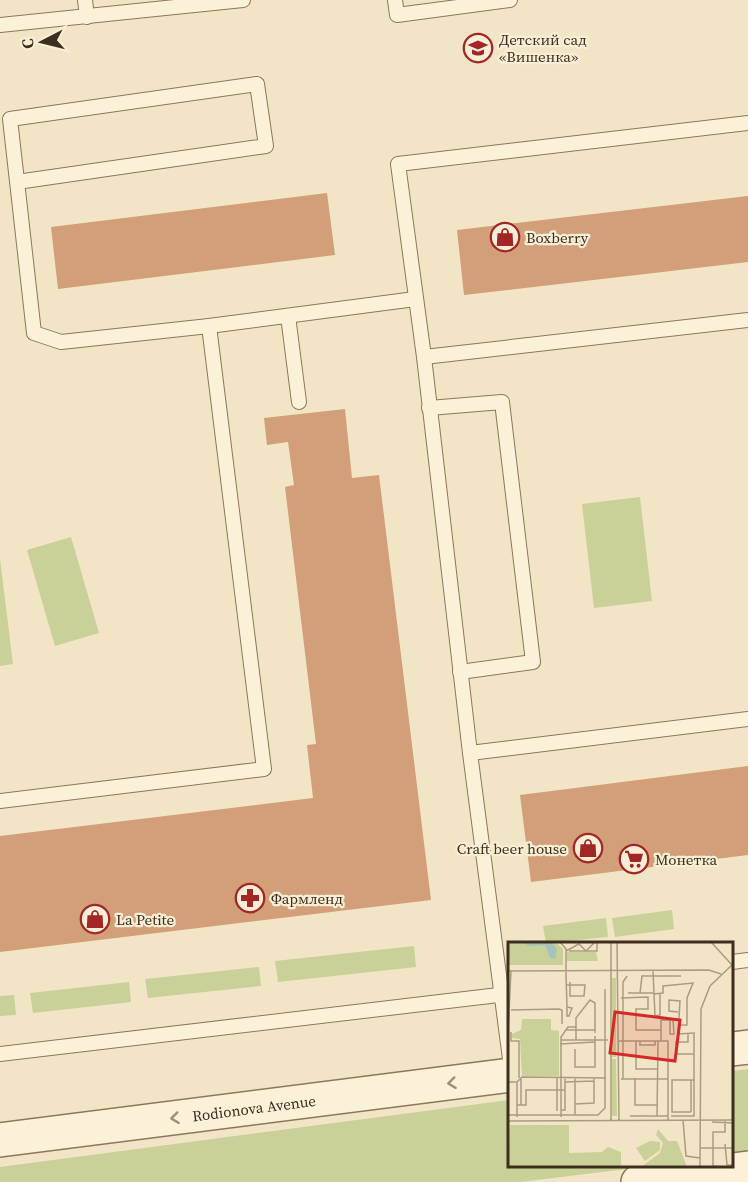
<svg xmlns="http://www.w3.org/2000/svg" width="748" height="1182" font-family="'Source Serif 4',serif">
<rect width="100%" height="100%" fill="#f1e5c5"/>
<g fill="#c9d198">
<polygon points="640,497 652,601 594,608 582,504"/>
<polygon points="71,537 99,633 55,646 27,550"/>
<polygon points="0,559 13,664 0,666"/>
<polygon points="672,910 674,929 615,937 612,918"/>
<polygon points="606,918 608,937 546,943 543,926"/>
<polygon points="414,946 416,967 278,982 275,961"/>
<polygon points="259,967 261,986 148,998 145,979"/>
<polygon points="129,982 131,1002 33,1013 30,993"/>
<polygon points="14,995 16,1015 0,1016 0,996"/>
<polygon points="748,1069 748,1153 732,1155 732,1071"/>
<polygon points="509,1100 510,1166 651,1166 520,1182 0,1182 0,1167"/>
</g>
<g fill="#d29f79">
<polygon points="327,193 335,255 58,289 51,227"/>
<polygon points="748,196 748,262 464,295 457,230"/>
<polygon points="345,409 352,478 379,475 431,900 0,952 0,836 313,798 307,745 316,744 285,487 294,485 288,442 267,445 264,418"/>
<polygon points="748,766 748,855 531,882 520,795"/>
</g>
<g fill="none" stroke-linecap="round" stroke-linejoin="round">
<g stroke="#8e7659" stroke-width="16">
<g id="service">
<polyline points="85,0 87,17"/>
<polyline points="395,0 397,15 510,0"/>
<polyline points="0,25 243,0"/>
<polyline points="17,182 266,146 257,84 10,119 34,333 61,342 209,326 415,299"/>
<polyline points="288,316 299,402"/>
<polyline points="424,357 748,320"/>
<polyline points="429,408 502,402 533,662 460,672"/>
<polyline points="470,753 748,719"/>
<polyline points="0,801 264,769 209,326"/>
<polyline points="732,962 748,960"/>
<polyline points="0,1054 507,994"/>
<polyline points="510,1059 470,753 424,357 398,164 748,123"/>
</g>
</g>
<g stroke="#8e7659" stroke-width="36">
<g id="tertiary">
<polyline points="732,1049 748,1047"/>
<path id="s1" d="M0 1140 510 1075"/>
<polyline points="638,1182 748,1168"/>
</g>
</g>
<use href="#service" stroke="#fbf1d9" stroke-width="14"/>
<use href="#tertiary" stroke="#fbf1d9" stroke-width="33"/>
</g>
<defs><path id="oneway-chevron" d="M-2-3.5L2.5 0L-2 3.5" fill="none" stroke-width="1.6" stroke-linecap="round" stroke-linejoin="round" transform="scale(1.5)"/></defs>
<g stroke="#9c907c">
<use href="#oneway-chevron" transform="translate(452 1083) rotate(173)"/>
<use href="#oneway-chevron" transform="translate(175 1118) rotate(173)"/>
</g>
<defs>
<g id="school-ring" transform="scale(1.5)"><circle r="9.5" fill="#f8eed5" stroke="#a12625" stroke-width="1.5"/><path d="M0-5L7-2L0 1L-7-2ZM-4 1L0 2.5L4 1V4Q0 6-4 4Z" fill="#a12625"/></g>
<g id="shop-ring" transform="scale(1.5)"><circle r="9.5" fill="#f8eed5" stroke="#a12625" stroke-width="1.5"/><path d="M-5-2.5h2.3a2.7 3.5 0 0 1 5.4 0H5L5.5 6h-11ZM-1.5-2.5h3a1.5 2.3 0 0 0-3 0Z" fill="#a12625"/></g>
<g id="supermarket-ring" transform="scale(1.5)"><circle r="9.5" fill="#f8eed5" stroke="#a12625" stroke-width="1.5"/><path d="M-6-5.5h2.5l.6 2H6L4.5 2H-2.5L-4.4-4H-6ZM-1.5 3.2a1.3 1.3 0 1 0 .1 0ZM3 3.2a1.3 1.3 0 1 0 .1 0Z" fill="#a12625"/></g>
<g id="pharmacy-ring" transform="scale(1.5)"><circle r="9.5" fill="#f8eed5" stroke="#a12625" stroke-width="1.5"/><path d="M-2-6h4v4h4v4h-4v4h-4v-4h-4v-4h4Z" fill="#a12625"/></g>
</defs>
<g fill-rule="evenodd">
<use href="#school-ring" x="478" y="48"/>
<use href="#shop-ring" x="505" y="237"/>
<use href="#shop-ring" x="588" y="848"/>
<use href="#supermarket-ring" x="634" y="859"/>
<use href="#pharmacy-ring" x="250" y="898"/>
<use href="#shop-ring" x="95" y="919"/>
</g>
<g text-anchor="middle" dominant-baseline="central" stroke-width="4.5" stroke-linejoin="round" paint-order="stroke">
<g font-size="15" fill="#3d2e1e" stroke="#f8eed5" text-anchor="start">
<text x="499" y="39">Детский сад<tspan x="499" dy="17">«Вишенка»</tspan></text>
<text x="526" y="237">Boxberry</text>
<text x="567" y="848" text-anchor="end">Craft beer house</text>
<text x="655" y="859">Монетка</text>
<text x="271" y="898">Фармленд</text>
<text x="116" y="919">La Petite</text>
</g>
<g font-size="15" fill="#3d2e1e" stroke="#f8eed5">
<text stroke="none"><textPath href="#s1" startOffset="256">Rodionova Avenue</textPath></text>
</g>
</g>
<g transform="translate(508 942)">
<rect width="225" height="225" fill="#f1e5c5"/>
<path d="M0 0H48L55 7V23H0ZM59 10H88L90 19H59ZM104 36H108V115H104ZM14 77H43V88L51 89V134H14L12 97 4 96V92L13 88ZM104 117H108L109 174H104ZM2 183H61V211L94 210 100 205 113 210V225H0ZM150 187 160 199H169L179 225H133L152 211 155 201 148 193ZM142 199 152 200V208L137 219 128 206Z" fill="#c9d198"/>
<path d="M14 0H43L49 7 47 17 42 16 37 3 21 4Z" fill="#a7c4bc"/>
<path fill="none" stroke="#a99c82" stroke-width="1.5" d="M52 0 58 7V34L59 64V74H61L64 66 59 65M109 0 111 179M203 0 224 23M58 9 71 2 78 9 87 0M61 9H89V0M0 29 201 28 213 32M145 29 147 74 152 73V52M145 34H173M58 43H77L76 54H62V40M120 51H145M132 51 134 34H145M145 52 155 51V44L185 41 179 56V83H170M113 56 140 55V67H128V88H153M3 68 51 67 54 68V82M170 70 161 69V58L172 59 170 92 187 91M59 88H87M0 90 3 29M3 90V99H11V136M180 92V100H168L169 112H186M53 98H100M68 98V76L82 58 87 61V91M110 99H160V178M128 99V127H149M132 99V103H147V99M153 99V78H165L166 92H162V78M52 102 87 100M67 107V125H87V94M13 136V163M67 136V173M127 136V163H149M113 137H160M115 137V40L119 34M183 138V170M0 140H9V175M9 140 14 135 98 136M57 140 86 139M67 162 86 161V136M9 163H18V148H57M53 168H57V136M49 169V135M183 170H164V138H187M0 173H90L97 166V47M122 174H160M149 174 150 99M163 174H186V91M53 175V95L60 85H68M175 178 178 214 192 216M0 179 225 178M103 179V0M204 180 225 181M217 202 219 223H225M192 206H225M192 225 193 67 202 44 225 22M214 225 205 224V190H217V178"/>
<path fill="#d62828" fill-opacity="0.15" stroke="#d62828" stroke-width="3" d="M107 70 172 78 167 119 102 111Z"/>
<rect width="225" height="225" fill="none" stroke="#3d2e1e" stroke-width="3"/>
</g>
<g transform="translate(42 42) rotate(263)" stroke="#f8eed5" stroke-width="4.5" paint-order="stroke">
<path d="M0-4.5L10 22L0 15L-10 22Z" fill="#3d2e1e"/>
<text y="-9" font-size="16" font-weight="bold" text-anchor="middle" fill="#3d2e1e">С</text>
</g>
</svg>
